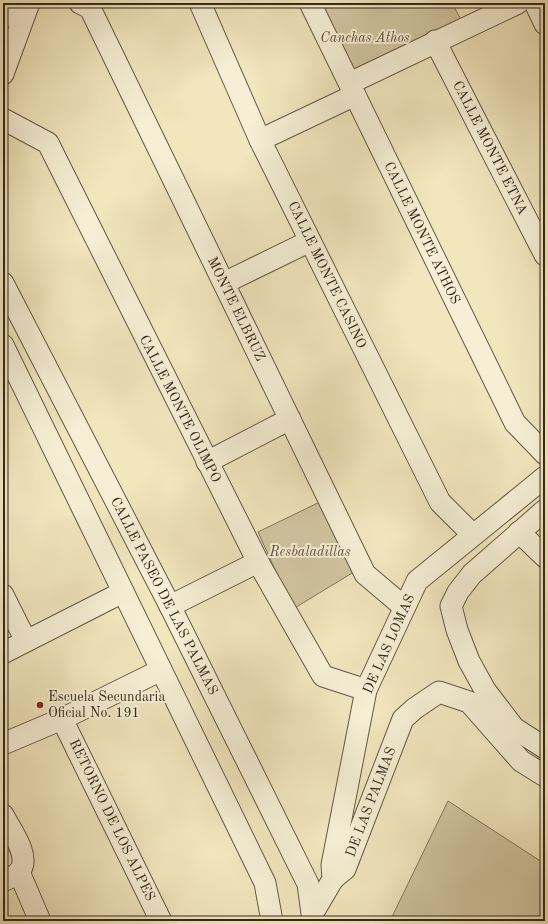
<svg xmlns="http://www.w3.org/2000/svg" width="548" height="924" font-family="'Old Standard TT',serif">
<rect width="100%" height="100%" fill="#f1e6be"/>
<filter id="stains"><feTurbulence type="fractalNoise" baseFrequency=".005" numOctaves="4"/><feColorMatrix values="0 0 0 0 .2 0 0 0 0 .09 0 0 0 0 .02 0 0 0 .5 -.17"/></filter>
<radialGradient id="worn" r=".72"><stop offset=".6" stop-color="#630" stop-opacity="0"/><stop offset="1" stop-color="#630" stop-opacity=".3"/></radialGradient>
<g fill="#d1c6a2" stroke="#83775e">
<polygon points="310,3 452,3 465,27 350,83"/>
<polygon points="328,498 362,567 293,609 258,532"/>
<polygon points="448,801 545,864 545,921 390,921"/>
</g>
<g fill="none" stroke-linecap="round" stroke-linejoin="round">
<g stroke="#645844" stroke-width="23">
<g id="minor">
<polyline points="80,3 90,8 365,574 404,607"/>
<polyline points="200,3 260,140 440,502 473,535"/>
<polyline points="310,3 515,423 545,454"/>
<polyline points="535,3 545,24"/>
<polyline points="3,18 9,3"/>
<polyline points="435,41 545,255"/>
<polyline points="3,74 29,3"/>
<polyline points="350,83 518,3"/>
<polyline points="3,119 48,143 258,562 323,676 366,690"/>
<polyline points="260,140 355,95"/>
<polyline points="3,283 170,606 308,884 313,921"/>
<polyline points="224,283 310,241"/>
<polyline points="3,345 265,883 272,921"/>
<polyline points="207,462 290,419"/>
<polyline points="545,510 472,574 458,592 451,606 457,630 469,661 485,690 514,728 545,748"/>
<polyline points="519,532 545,557"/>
<polyline points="3,595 26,641"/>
<polyline points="170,606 258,562"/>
<polyline points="3,653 123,592"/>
<polyline points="62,719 161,921"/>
<polyline points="3,744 62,719 161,670"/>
<path d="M3 815C10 829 32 857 19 872 16 876 8 878 3 881"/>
<polyline points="19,872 40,921"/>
<polyline points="333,879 345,869 403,719 414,709 439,692 469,702 521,761 545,776"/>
<polyline points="313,913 333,879 332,865 366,690 417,581 545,477"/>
</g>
</g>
<use href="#minor" stroke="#f6efd5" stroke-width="21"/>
</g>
<circle fill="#8f2418" stroke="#f6efd5" stroke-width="1.5" cx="40" cy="705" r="4"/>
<g text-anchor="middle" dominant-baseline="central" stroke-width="4" stroke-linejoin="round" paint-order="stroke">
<g font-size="14" font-style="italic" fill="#5c503d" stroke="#f6efd5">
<text x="365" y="38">Canchas Athos</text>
<text x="310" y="552">Resbaladillas</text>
</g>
<g font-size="14" fill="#35281b" stroke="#f6efd5">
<text transform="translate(490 148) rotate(63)">CALLE MONTE ETNA</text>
<text transform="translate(422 233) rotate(64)">CALLE MONTE ATHOS</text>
<text transform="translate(327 275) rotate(64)">CALLE MONTE CASINO</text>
<text transform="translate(236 309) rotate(64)">MONTE ELBRUZ</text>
<text transform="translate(180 409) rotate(63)">CALLE MONTE OLIMPO</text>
<text transform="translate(164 596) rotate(63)">CALLE PASEO DE LAS PALMAS</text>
<text transform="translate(389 644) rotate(-66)">DE LAS LOMAS</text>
<text transform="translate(371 802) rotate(-69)">DE LAS PALMAS</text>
<text transform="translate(112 820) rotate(64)">RETORNO DE LOS ALPES</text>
</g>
<g font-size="14" fill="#35281b" stroke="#f6efd5" text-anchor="start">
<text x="48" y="697">Escuela Secundaria<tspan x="48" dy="16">Oficial No. 191</tspan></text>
</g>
</g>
<rect width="548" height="924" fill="none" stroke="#f1e6be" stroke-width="16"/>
<rect x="4" y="4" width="540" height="916" fill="none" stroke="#35281b" stroke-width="2"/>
<rect x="8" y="8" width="532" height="908" fill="none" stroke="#35281b"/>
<rect width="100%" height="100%" filter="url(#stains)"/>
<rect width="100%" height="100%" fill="url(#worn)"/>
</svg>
